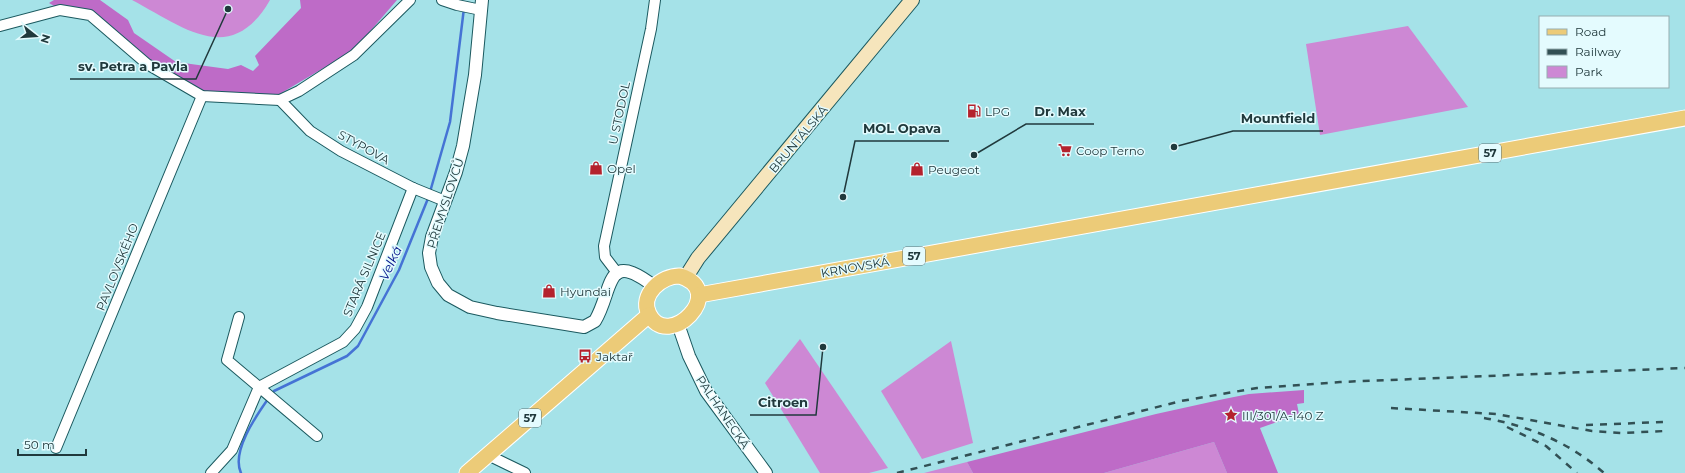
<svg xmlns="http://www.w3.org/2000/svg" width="1685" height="473" font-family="Montserrat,sans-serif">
<rect width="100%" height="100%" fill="#a5e2e8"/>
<g fill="#cd88d4">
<path d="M132 0H270C231 68 183 27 132 0Z"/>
<polygon points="1408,26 1468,107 1320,135 1306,44"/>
<polygon points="800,339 888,468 869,473 820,473 765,383"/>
<polygon points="951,341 973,443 922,459 881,391"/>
<polygon points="1214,442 1227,473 1104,473"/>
<polygon points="967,462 973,473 924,473"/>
</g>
<g fill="#be6bc7">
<polygon points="54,0 100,0 128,20 134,33 176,62 228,69 241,65 253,71 259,65 255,56 301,8 300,0 397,0 354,50 278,95 205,93 149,63 96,13 56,7 49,3"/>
<polygon points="1304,390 1304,403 1297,404 1299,414 1260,428 1278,473 1227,473 1214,442 1104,473 973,473 967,462 1156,414 1224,399 1249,394"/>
</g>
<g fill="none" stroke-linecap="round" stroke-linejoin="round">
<g stroke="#4573d5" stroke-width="2.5">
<polyline points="430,192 450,122 464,8"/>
<polyline points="271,395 274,391 347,356 358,346 399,270 429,196"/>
<path d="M241 473C231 452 256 416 268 399"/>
</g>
<g stroke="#1b595f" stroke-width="12">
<g id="minor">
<polyline points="442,0 457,5 481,10"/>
<polyline points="0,26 60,10 90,15 147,64 202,96 280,100 299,91 354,55 410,0"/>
<polyline points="280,100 310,131 341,151 413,188 445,201"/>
<polyline points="618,274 605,257 604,246 651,29 655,0"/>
<polyline points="239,317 227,360 317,436"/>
<polyline points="56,448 202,96"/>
<polyline points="488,455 525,473"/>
<polyline points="211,473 232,450 259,387 343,342 355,329 367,307 413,188"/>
</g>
</g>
<g stroke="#1b595f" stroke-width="14">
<g id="tertiary">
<path d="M482 0 475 75 463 146 456 172 432 237 429 253 431 267 438 283 448 295 470 307 497 313 584 327 595 321C614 289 604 248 655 287"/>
<polyline points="678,324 689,356 706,391 766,473"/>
</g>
</g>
<g stroke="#1b595f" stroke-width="16">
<polyline id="secondary" points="686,277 698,258 912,0"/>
</g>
<g stroke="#fff" stroke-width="17">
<g id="primary">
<path d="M680 276C729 291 668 352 649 314 639 295 662 275 680 276Z"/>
<polyline points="699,295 1685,118"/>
<polyline points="467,473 649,315"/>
</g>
</g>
<use href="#minor" stroke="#fff" stroke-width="10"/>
<use href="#tertiary" stroke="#fff" stroke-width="12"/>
<use href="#secondary" stroke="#f6e5bc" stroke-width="14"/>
<use href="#primary" stroke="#eccb78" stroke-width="15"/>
<g stroke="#325054" stroke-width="2.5" stroke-dasharray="7 7" stroke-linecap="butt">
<polyline points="1391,408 1496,414 1592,431 1621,433 1665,431"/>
<path d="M1484 418C1529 426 1569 442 1604 473"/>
<polyline points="1586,425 1664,422"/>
<polyline points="1507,427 1546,446 1577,473"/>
<polyline points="897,473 1181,401 1257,388 1340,382 1685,368"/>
</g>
</g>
<defs>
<g id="fuel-bare" transform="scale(1.08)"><path d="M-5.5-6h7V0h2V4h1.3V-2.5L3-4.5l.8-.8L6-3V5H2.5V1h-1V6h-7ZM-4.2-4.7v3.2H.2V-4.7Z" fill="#b4222d" stroke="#e4fbfe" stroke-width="2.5" paint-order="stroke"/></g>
<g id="supermarket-bare" transform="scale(1.08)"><path d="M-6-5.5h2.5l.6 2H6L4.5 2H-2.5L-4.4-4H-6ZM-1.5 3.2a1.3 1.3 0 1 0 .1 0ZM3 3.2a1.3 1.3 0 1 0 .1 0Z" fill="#b4222d" stroke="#e4fbfe" stroke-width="2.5" paint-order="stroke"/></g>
<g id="shop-bare" transform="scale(1.08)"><path d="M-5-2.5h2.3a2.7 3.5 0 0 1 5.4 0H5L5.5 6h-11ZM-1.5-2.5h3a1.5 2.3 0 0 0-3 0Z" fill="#b4222d" stroke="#e4fbfe" stroke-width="2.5" paint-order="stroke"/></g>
<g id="bus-bare" transform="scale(1.08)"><path d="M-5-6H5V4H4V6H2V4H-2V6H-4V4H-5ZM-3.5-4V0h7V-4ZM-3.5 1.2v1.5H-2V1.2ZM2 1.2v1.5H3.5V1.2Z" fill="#b4222d" stroke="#e4fbfe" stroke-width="2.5" paint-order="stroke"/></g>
<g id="sight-bare" transform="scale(1.08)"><path d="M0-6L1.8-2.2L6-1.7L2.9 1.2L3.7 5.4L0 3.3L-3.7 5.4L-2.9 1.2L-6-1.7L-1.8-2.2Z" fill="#b4222d" stroke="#e4fbfe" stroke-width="2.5" paint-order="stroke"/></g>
</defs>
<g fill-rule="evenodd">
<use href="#fuel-bare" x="974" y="111"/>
<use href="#supermarket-bare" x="1065" y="150"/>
<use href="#shop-bare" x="596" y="168"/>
<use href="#shop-bare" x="917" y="169"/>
<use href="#shop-bare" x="549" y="291"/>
<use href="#bus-bare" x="585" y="356"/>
<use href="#sight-bare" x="1231" y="415"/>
</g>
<g text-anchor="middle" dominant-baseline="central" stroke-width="3" stroke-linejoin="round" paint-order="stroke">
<g fill="#e4fbfe" stroke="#5b7376" stroke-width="1">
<rect x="1479" y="144" width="22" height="18" rx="3"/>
<rect x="903" y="247" width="22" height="18" rx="3"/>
<rect x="519" y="409" width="22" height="18" rx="3"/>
</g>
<g font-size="11" font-weight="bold" fill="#20393c">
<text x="1490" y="153">57</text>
<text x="914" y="256">57</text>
<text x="530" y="418">57</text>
</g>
<g font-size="12" fill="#20393c" stroke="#e4fbfe" text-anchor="start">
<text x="985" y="111">LPG</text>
<text x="1076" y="150">Coop Terno</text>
<text x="607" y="168">Opel</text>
<text x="928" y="169">Peugeot</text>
<text x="560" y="291">Hyundai</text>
<text x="596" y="356">Jaktař</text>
<text x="1242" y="415">III/301/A-140 Z</text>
</g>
<g font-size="12" fill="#20393c" stroke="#e4fbfe">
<text transform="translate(619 113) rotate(-78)">U STODOL</text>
<text transform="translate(798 139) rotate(-50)">BRUNTÁLSKÁ</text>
<text transform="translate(364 147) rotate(29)">STYPOVA</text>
<text transform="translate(445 203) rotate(-72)">PŘEMYSLOVCŮ</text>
<text transform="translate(117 267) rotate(-68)">PAVLOVSKÉHO</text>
<text transform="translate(855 267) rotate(-10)">KRNOVSKÁ</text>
<text transform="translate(364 274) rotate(-67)">STARÁ SILNICE</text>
<text transform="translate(723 412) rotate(56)">PALHANECKÁ</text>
</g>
<g font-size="13" font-style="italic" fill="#001189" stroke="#e4fbfe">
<text transform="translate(390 263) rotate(-65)">Velká</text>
</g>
</g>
<path fill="none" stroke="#20393c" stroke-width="1.5" d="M228 9L196 79H70M974 155L1026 124H1094M1174 147L1233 131H1323M843 197L855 141H949M823 347L816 415H750"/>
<g fill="#20393c" stroke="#e4fbfe" stroke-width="1.5">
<circle cx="228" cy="9" r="4"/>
<circle cx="974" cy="155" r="4"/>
<circle cx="1174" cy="147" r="4"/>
<circle cx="843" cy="197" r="4"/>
<circle cx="823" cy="347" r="4"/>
</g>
<g font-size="13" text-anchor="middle" font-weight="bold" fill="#20393c" stroke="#e4fbfe" stroke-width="3" stroke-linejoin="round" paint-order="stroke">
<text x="133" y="71">sv. Petra a Pavla</text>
<text x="1060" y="116">Dr. Max</text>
<text x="1278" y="123">Mountfield</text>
<text x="902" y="133">MOL Opava</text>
<text x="783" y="407">Citroen</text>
</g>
<rect x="1539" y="16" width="130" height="72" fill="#e4fbfe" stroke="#96adb0"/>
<rect x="1547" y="29" width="20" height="6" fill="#eccb78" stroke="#96adb0"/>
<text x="1575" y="36" font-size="12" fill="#20393c">Road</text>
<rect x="1547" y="49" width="20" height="6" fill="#325054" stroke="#96adb0"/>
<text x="1575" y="56" font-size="12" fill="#20393c">Railway</text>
<rect x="1547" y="66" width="20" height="12" fill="#cd88d4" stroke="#96adb0"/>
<text x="1575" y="76" font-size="12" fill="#20393c">Park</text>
<g transform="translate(36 36) rotate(107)" stroke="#e4fbfe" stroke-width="3" paint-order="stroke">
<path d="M0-3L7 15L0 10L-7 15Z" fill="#20393c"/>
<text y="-6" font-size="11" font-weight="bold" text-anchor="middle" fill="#20393c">N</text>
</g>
<path d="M18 449v6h68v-6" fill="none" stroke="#20393c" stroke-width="2"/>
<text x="24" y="449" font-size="12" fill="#20393c" stroke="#e4fbfe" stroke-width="3" paint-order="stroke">50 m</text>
</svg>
